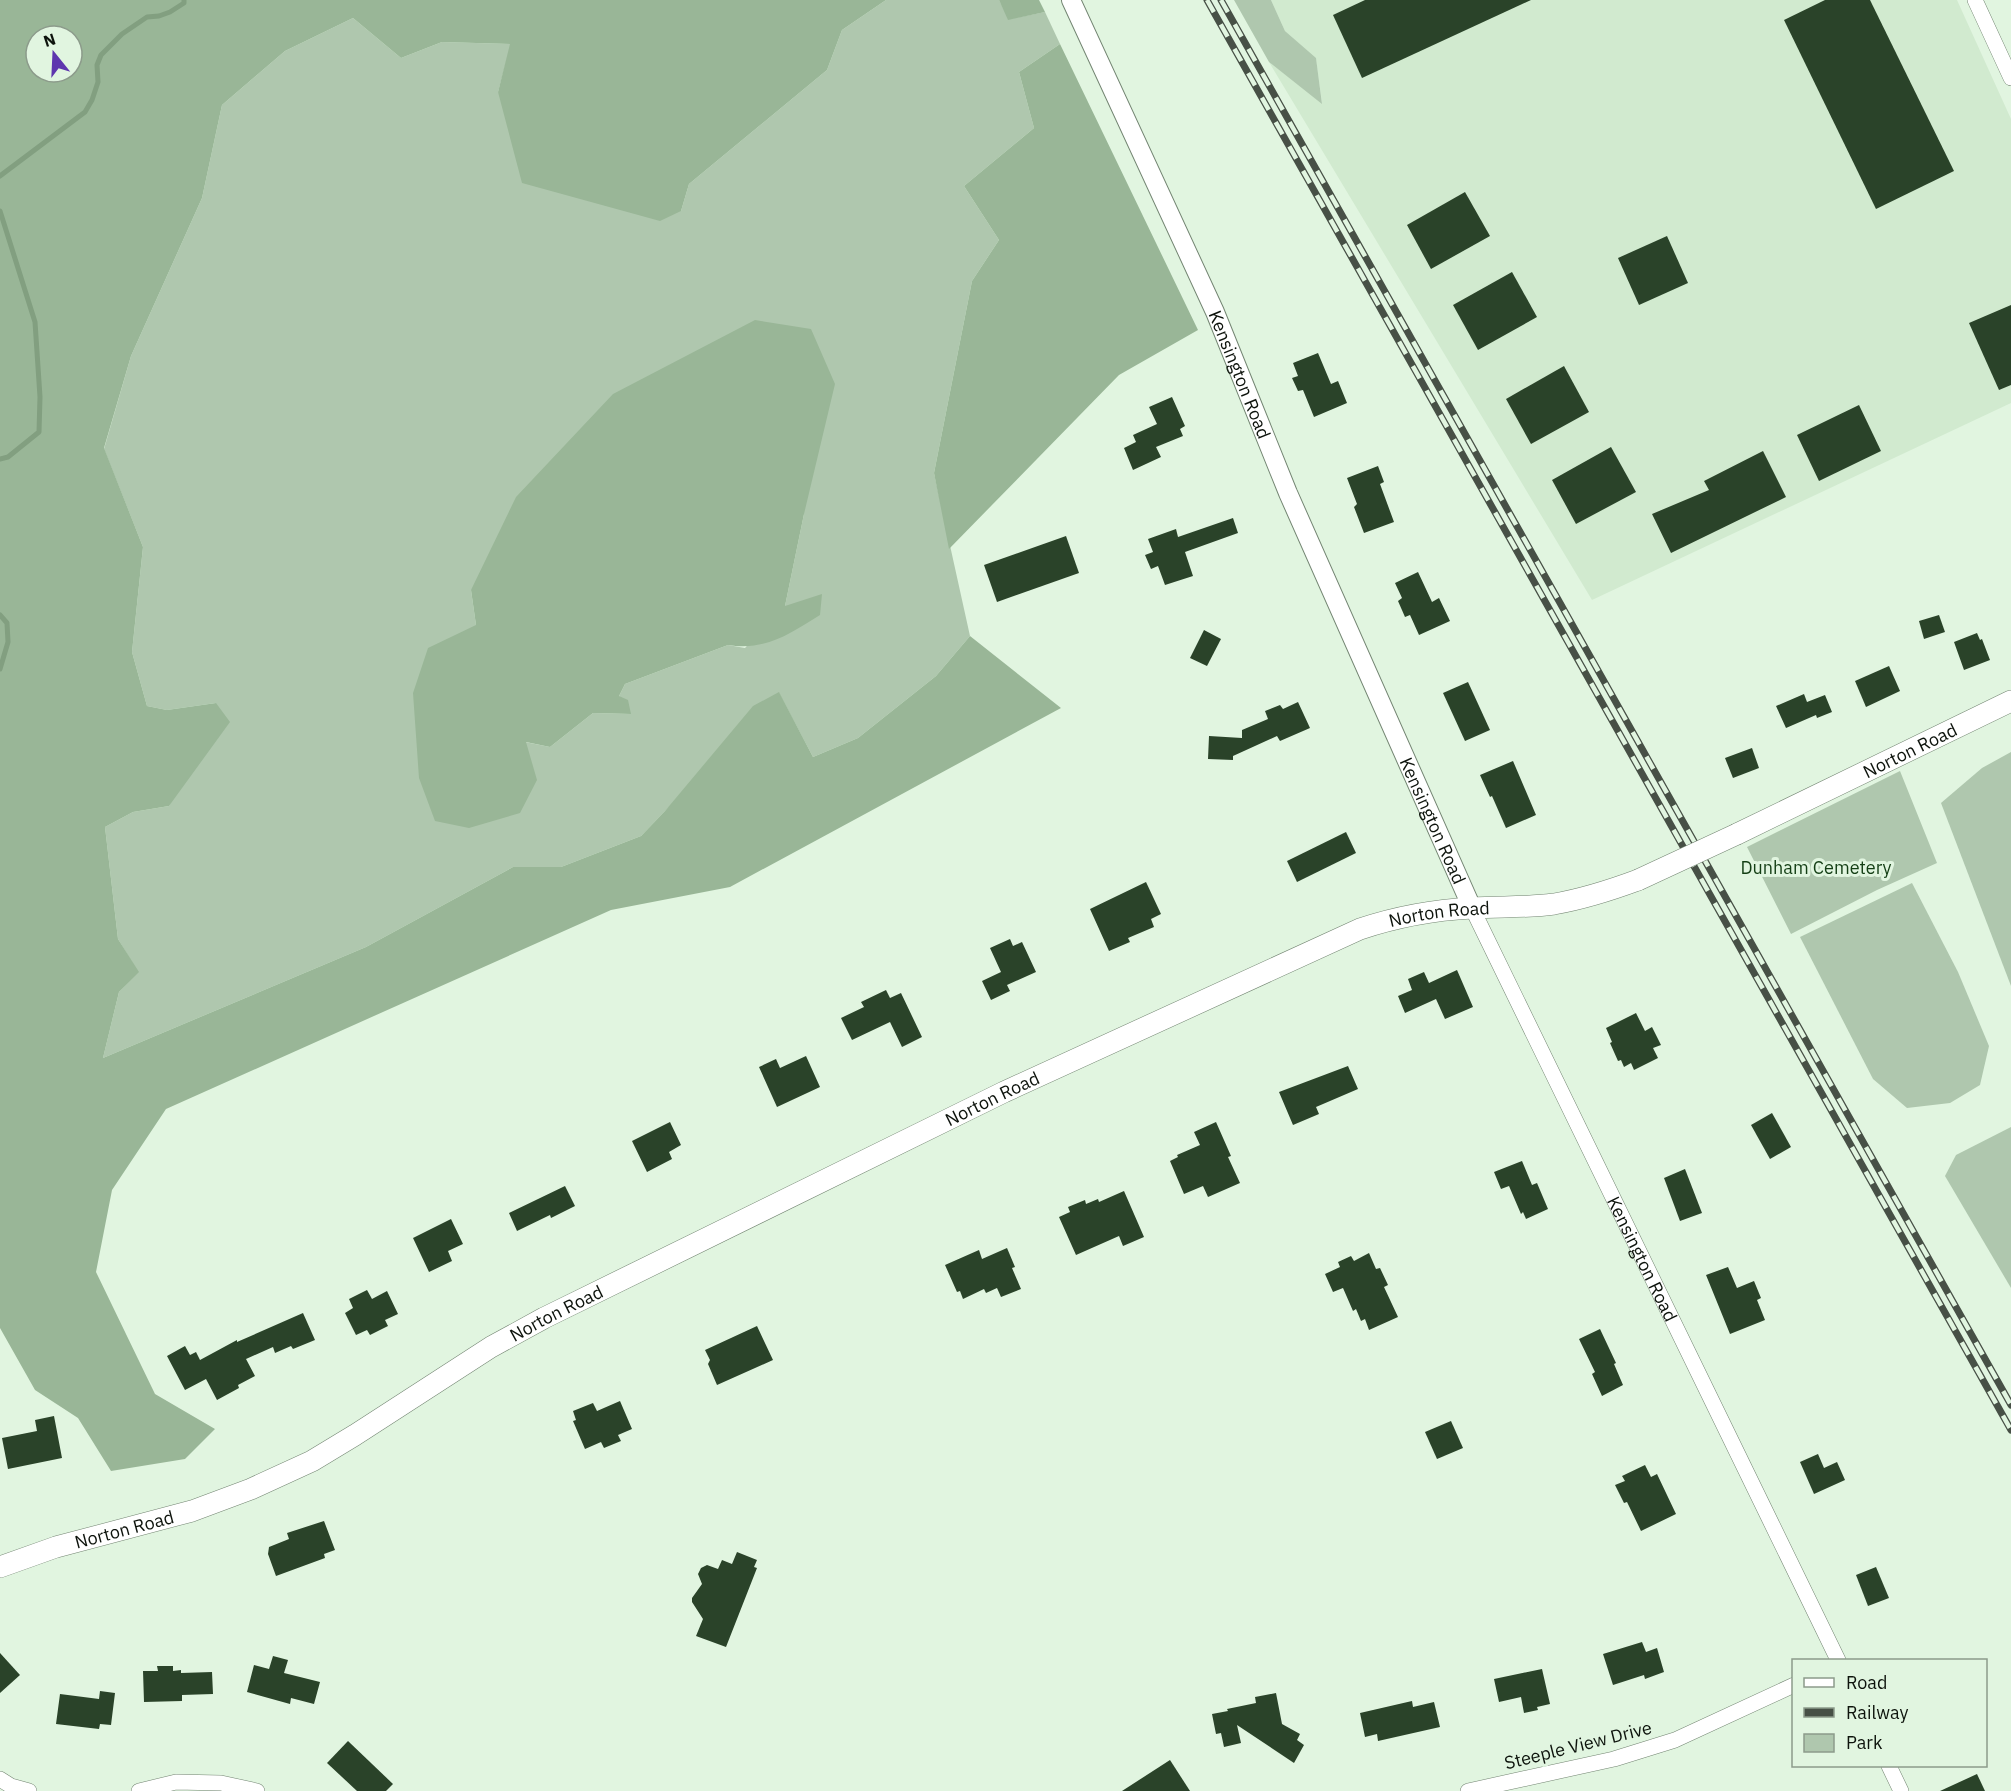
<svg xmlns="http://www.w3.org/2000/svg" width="2011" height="1791" font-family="'IBM Plex Sans',sans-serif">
<rect width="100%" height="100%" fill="#e1f5e0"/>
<polygon fill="#d1eacf" points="1271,0 1957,0 2011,119 2011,403 1592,600 1269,62 1322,103 1316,59 1285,31"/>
<g fill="#afc7ae" fill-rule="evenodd">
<path d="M886 0H999L1009 19 1045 12 1060 44 1019 72 1034 128 964 186 999 240 972 281 934 473 970 636 936 676 858 738 813 757 779 693 641 836 561 867H513L366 947 103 1058 119 992 138 972 118 939 105 827 133 812 169 806 216 703 167 710 147 706 132 652 143 547 104 449 131 356 202 198 222 105 285 51 353 18 401 58 442 42 511 44 498 92 681 211 689 184 827 70 842 30ZM804 514 785 606 745 648 728 645 625 684 619 696 630 714 593 713 550 747 525 742 476 625 471 590Z"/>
<polygon points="1234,0 1271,0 1285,31 1316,58 1322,104 1269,62"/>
<polygon points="2011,752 2011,986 1941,803 1982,768"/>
<polygon points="1900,771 1937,863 1877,890 1791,934 1747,847"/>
<polygon points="1912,883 1958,972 1989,1046 1980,1085 1950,1103 1907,1108 1873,1079 1800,937"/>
<polygon points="2011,1127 2011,1288 1945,1176 1956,1155"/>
</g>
<g fill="#99b697" fill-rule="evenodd">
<path d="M0 0H886L842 30 827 70 689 184 681 211 660 221 522 183 498 92 510 44 442 42 401 58 353 18 285 51 222 105 202 198 131 356 104 448 143 547 132 652 147 706 167 710 216 703 230 722 169 806 133 812 105 827 118 939 139 972 119 992 103 1058 366 947 513 867H561L641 836 665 811 753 706 779 692 813 757 858 738 936 676 970 636 1061 708 730 887 611 910 166 1109 112 1190 96 1272 155 1394 215 1429 185 1459 111 1471 78 1418 35 1390 0 1328ZM36 36H72V72H36Z"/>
<polygon points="999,0 1039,0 1045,12 1008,20"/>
<polygon points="1060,44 1198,330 1119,375 949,549 934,473 972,281 999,240 964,186 1034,128 1019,72"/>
<path d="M755 320 811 329 835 384 804 514 785 606 822 594 820 615C789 634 766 651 728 645L625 684 619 696 628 700 631 714 593 713 550 747 526 742 537 780 520 813 469 828 435 821 419 778 413 693 428 648 476 625 471 590 516 497 613 394Z"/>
</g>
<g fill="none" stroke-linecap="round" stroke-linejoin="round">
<g stroke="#829f80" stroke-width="5">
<polyline points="0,176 85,112 92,100 98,82 97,65 101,55 122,34 147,17 159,16 170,12 184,3 184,0"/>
<polyline points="0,211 35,322 40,397 39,432 8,457 0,459"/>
<polyline points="0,615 7,623 8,642 0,669"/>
</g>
</g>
<g fill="#2a4329">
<polygon points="1365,0 1531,0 1362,78 1333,15"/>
<polygon points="1825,0 1870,0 1954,171 1876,209 1784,20"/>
<polygon points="1465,192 1490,236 1431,269 1407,225"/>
<polygon points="1667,236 1688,283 1639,305 1618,258"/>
<polygon points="1512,272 1537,317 1478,350 1453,305"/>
<polygon points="2011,305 2011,385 1999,390 1969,323"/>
<polygon points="1318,353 1331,384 1338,381 1347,403 1314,417 1303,390 1298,391 1292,378 1298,376 1293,363"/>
<polygon points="1564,366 1589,412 1531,444 1506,399"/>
<polygon points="1172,397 1185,426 1180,429 1183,436 1156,447 1161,457 1133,470 1124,448 1136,442 1133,435 1157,424 1149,407"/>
<polygon points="1859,405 1881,451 1819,481 1797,435"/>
<polygon points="1611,447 1636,492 1576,524 1552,480"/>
<polygon points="1763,451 1786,497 1671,553 1652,514 1709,490 1704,481"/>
<polygon points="1378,466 1384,482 1380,484 1394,522 1364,533 1354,507 1357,504 1347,478"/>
<polygon points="1233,518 1238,533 1185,552 1193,576 1165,585 1158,566 1151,569 1145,555 1153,552 1148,539 1176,529 1178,537"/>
<polygon points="1066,536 1079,573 997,602 984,565"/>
<polygon points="1418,572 1432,602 1439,598 1450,621 1419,635 1410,615 1405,617 1398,601 1402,598 1395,583"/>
<polygon points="1939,615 1945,632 1924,639 1919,621"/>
<polygon points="1204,630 1221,639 1207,666 1190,658"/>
<polygon points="1977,633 1980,640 1982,639 1990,660 1964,670 1954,642"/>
<polygon points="1889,666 1900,691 1866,707 1855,681"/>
<polygon points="1468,682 1490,730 1465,741 1443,693"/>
<polygon points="1804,694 1807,702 1825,695 1832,712 1817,718 1816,715 1786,728 1776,706"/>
<polygon points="1298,702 1310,728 1280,741 1277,736 1233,756 1233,760 1208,759 1209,736 1242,738 1242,730 1268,719 1265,711 1280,705 1283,709"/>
<polygon points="1752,748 1759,768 1733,778 1725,758"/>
<polygon points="1513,761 1536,815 1506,828 1492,796 1490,797 1480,775"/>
<polygon points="1346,832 1356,853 1297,882 1287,861"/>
<polygon points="1146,882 1161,914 1151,919 1154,927 1128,938 1130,942 1109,951 1090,909"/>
<polygon points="1010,939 1013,946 1022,942 1036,972 1007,985 1010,991 991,1000 982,981 1001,972 990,948"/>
<polygon points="1457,970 1473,1007 1445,1019 1436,999 1405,1013 1398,996 1412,990 1408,979 1424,972 1429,983"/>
<polygon points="886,990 890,998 901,993 922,1037 902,1047 890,1022 852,1040 841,1018 864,1007 861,1002"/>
<polygon points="1636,1013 1645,1031 1652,1027 1661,1045 1653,1048 1658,1058 1634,1070 1631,1063 1624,1067 1621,1060 1618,1061 1610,1043 1612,1042 1606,1028"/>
<polygon points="806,1056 820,1087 777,1107 759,1067 776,1059 780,1068"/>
<polygon points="1348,1066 1358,1089 1316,1107 1319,1114 1293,1125 1279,1092"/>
<polygon points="1772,1113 1791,1147 1770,1159 1751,1125"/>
<polygon points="670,1122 681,1145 669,1152 672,1159 647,1172 632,1141"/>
<polygon points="1216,1122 1231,1156 1228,1157 1240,1183 1208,1197 1203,1186 1184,1194 1170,1161 1178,1157 1177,1155 1200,1145 1194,1132"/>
<polygon points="1522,1161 1532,1185 1537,1183 1548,1209 1526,1219 1523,1212 1521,1214 1509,1186 1501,1189 1494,1172"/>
<polygon points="1685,1169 1702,1213 1680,1221 1664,1178"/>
<polygon points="565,1186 575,1206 551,1218 550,1215 517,1231 509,1213"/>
<polygon points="1124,1191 1144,1237 1123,1246 1119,1236 1076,1255 1059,1217 1070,1212 1068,1207 1085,1200 1086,1204 1098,1199 1099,1202"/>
<polygon points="451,1219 463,1244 448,1251 452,1261 429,1272 413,1238"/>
<polygon points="1007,1248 1015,1267 1012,1268 1021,1289 1001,1297 997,1288 986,1293 984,1289 963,1299 960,1291 957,1292 945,1265 979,1250 982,1259"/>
<polygon points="1369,1253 1376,1269 1380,1268 1388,1285 1384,1287 1398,1317 1369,1330 1365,1319 1361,1321 1356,1309 1353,1311 1343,1288 1333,1292 1325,1274 1340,1267 1338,1262 1351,1256 1354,1261"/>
<polygon points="1728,1267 1737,1288 1754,1281 1761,1298 1757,1300 1765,1320 1730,1334 1706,1275"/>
<polygon points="367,1290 372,1299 387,1291 398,1314 385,1320 388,1326 370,1335 367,1330 356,1335 345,1313 353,1308 349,1299"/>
<polygon points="303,1313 315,1340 293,1349 291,1346 275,1353 273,1347 246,1359 255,1376 238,1385 239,1388 217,1400 206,1379 185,1390 167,1356 185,1346 190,1355 196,1352 200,1360 237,1340 237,1342"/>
<polygon points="757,1326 773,1360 717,1385 708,1364 710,1360 705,1350"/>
<polygon points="1600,1329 1616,1363 1614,1364 1623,1385 1602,1396 1592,1374 1595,1372 1579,1339"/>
<polygon points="620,1401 632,1429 618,1435 621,1441 604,1448 601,1442 585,1449 573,1421 576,1420 573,1411 593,1403 597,1411"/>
<polygon points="54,1416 62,1458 8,1469 2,1438 37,1431 35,1420"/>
<polygon points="1451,1421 1463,1448 1437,1459 1425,1432"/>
<polygon points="1818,1454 1824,1468 1837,1462 1845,1480 1814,1494 1800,1462"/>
<polygon points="1645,1465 1651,1477 1657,1474 1676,1514 1641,1531 1627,1502 1624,1503 1615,1485 1625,1481 1622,1476"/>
<polygon points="324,1521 335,1550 324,1554 325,1558 276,1576 268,1554 269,1547 289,1539 287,1533"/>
<polygon points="737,1552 757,1560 754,1567 757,1568 726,1647 696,1636 703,1619 692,1602 692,1598 702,1584 698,1574 701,1568 707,1565 718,1569 722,1560 732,1564"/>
<polygon points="1876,1567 1889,1598 1868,1606 1856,1575"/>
<polygon points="1642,1642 1646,1652 1657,1648 1664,1672 1645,1679 1644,1675 1613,1685 1603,1654"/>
<polygon points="0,1653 20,1675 0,1693"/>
<polygon points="273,1656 288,1660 284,1673 320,1682 314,1704 291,1698 290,1704 247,1692 254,1665 269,1669"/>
<polygon points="157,1666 173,1666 173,1671 181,1670 181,1673 212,1672 213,1694 182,1695 182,1701 144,1702 143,1671 158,1671"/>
<polygon points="1542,1669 1550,1704 1537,1707 1538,1710 1524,1713 1521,1697 1499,1702 1494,1679"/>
<polygon points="100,1691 115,1693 111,1725 100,1724 99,1729 56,1724 60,1694 99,1699"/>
<polygon points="1276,1693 1282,1724 1300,1734 1297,1740 1304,1745 1294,1763 1237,1725 1241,1743 1224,1747 1221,1733 1216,1734 1212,1714 1228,1711 1227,1709 1256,1703 1255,1697"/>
<polygon points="1412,1701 1413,1707 1434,1702 1440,1727 1378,1741 1377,1734 1365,1737 1360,1713"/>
<polygon points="348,1741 393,1784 386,1791 357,1791 327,1763"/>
<polygon points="1170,1760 1190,1791 1122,1791"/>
<polygon points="1977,1774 1985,1791 1940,1791"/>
</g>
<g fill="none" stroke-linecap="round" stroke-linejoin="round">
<g stroke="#738572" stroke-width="16">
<g id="minor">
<polyline points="1975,0 2011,78"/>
<path id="s1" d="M1472 908 1838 1660"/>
<polyline points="1889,1766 1901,1791"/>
<polyline points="0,1779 11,1786 29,1791"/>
<polyline points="139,1791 176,1782 221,1783 257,1791"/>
<polyline points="1468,1791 1614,1759 1675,1740 1794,1685"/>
</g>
</g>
<g stroke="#738572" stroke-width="20">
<g id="tertiary">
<path id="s2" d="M1071 0 1215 312 1288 493 1472 908"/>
</g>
</g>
<g stroke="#738572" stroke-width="22">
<g id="secondary">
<path id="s3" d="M1737 834 2011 701"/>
<path id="s4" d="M0 1567 56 1547 192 1511 251 1489 312 1461 355 1435 491 1347 544 1318 1004 1092 1360 929C1396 917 1433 910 1472 908 1499 906 1527 908 1554 904 1583 899 1611 890 1638 880"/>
</g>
</g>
<use href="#minor" stroke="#fff" stroke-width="15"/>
<use href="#tertiary" stroke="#fff" stroke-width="18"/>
<use href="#secondary" stroke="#fff" stroke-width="21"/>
<g stroke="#475046" stroke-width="7">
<g id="rail">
<polyline points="1207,0 2011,1430"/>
<polyline points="1221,0 2011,1405"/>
</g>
</g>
<use href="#rail" stroke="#e1f5e0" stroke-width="4.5" stroke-dasharray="14" stroke-linecap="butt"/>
<g stroke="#738572" stroke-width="22" stroke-linecap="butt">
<polyline id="secondary-bridge" points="1638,880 1737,834"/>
</g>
<use href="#secondary-bridge" stroke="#fff" stroke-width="21"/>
</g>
<g text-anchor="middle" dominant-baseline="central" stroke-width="6" stroke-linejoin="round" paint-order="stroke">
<g font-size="18" fill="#0d130c" stroke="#e1f5e0">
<text stroke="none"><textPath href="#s2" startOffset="411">Kensington Road</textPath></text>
<text stroke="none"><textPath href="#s3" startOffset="192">Norton Road</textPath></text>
<text stroke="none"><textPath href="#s2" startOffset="897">Kensington Road</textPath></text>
<text stroke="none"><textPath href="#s4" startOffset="1588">Norton Road</textPath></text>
<text stroke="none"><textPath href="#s4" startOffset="1102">Norton Road</textPath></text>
<text stroke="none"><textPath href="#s1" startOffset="390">Kensington Road</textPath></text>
<text stroke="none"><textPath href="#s4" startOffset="616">Norton Road</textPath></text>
<text stroke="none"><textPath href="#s4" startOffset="130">Norton Road</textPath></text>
<text transform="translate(1578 1745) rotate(-14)">Steeple View Drive</text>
</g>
<g font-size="18" fill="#133e14" stroke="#e1f5e0">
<text x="1816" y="867">Dunham Cemetery</text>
</g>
</g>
<rect x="1792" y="1659" width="195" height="108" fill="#e1f5e0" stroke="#8c9b8b" stroke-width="1.5"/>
<rect x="1804" y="1678" width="30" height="9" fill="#ffffff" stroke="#8c9b8b" stroke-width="1.5"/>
<text x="1846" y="1689" font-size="18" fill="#0d130c">Road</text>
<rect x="1804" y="1708" width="30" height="9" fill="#475046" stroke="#8c9b8b" stroke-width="1.5"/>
<text x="1846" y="1719" font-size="18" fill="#0d130c">Railway</text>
<rect x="1804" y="1734" width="30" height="18" fill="#afc7ae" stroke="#8c9b8b" stroke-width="1.5"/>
<text x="1846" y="1749" font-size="18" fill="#0d130c">Park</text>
<g transform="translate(54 54) rotate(342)"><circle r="28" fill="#e1f5e0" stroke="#8c9b8b" stroke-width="1.5"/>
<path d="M0-4.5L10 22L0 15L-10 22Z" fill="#5e36ae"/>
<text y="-9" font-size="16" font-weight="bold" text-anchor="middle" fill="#0d130c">N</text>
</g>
</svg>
